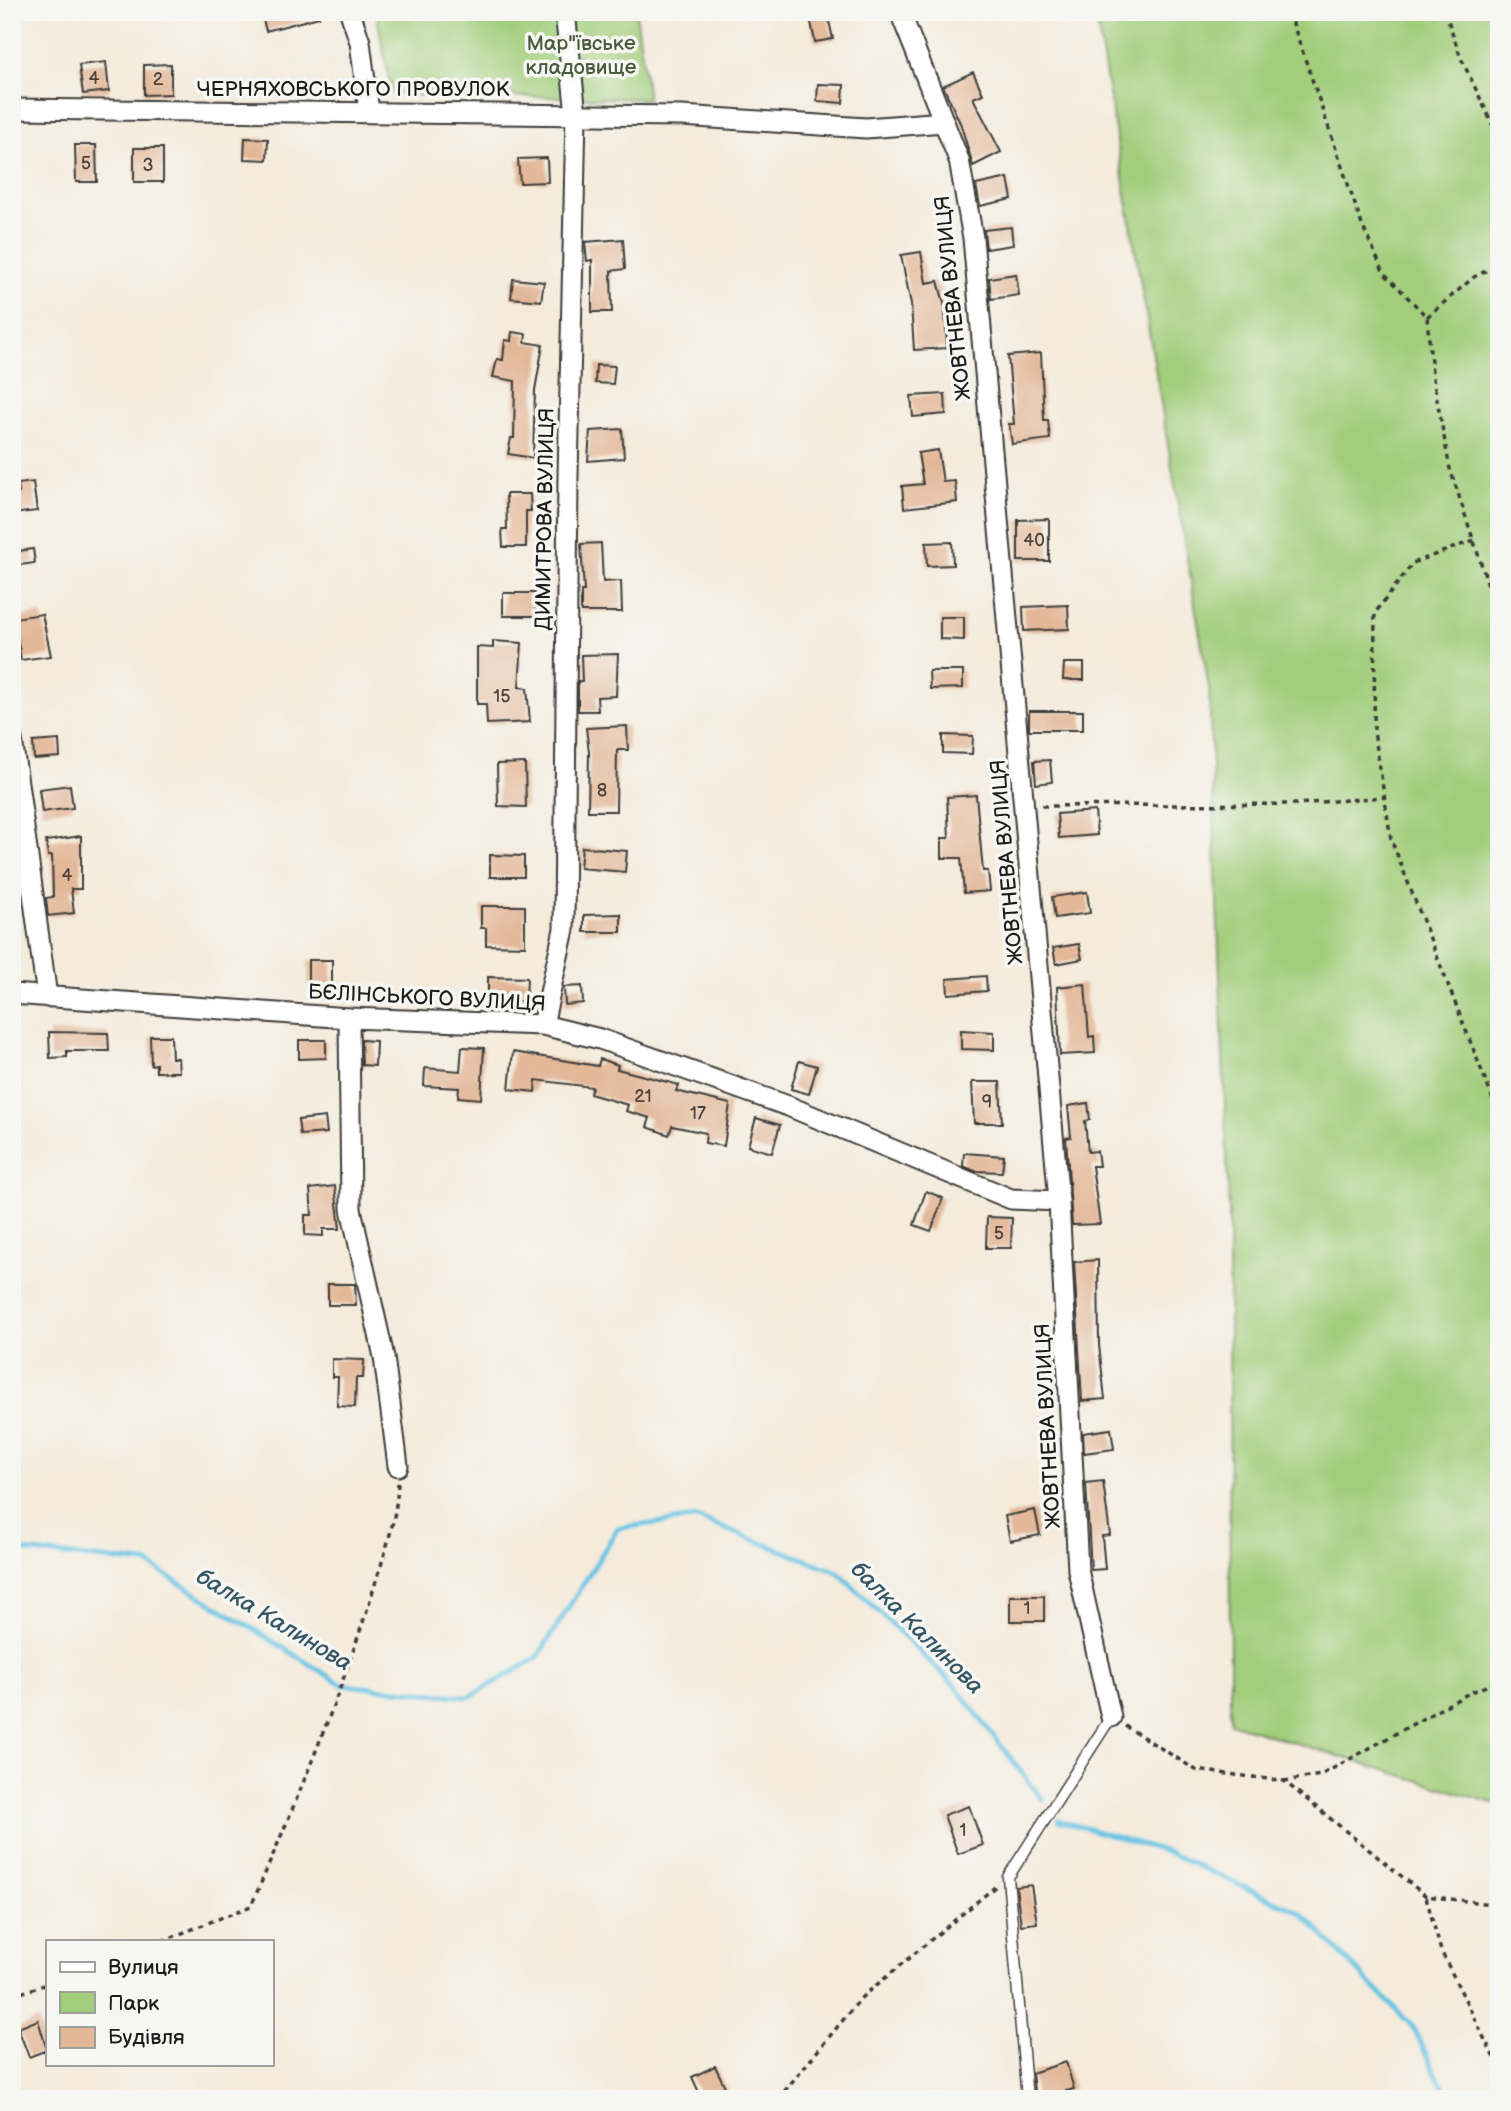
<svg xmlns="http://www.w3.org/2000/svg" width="1511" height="2111" font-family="'Balsamiq Sans',sans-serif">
<rect width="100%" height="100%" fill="#f6f6f2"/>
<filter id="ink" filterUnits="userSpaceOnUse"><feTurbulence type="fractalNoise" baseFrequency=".0143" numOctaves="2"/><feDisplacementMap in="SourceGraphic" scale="14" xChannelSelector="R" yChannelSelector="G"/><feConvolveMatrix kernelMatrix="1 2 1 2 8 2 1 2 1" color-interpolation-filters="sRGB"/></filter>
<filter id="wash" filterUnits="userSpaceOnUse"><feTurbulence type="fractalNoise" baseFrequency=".00686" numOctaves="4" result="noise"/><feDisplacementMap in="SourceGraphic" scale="28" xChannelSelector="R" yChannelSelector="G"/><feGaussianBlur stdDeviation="1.57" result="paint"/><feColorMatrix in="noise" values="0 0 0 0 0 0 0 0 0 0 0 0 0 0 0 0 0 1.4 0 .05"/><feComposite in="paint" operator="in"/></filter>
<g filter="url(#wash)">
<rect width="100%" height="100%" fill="#f4ebdb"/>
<g fill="#a2ce7b" stroke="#5f754c" stroke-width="2">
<polygon points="376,12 636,12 648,99 392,94"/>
<polygon points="1092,12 1499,12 1499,1805 1230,1723 1229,1213 1209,688 1098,29"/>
</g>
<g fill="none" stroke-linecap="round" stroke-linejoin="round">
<g stroke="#64c2e3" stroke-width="5">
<polyline points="12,1550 147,1563 343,1685 469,1697 537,1658 618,1528 697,1518 838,1572 955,1686 1042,1799"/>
<polyline points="1058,1820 1167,1852 1301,1913 1412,2026 1449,2099"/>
</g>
</g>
<g id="blocks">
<g fill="#e3b899">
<polygon points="261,12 318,12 319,17 266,31"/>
<polygon points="809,12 827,12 833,39 815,42"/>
<polygon points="106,62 109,91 83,94 79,65"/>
<polygon points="171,64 171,94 144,95 144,65"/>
<polygon points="973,72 983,94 973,98 1001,152 973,166 961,125 943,86"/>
<polygon points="818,84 844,85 843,103 817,101"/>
<polygon points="245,138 268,139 267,160 244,159"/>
<polygon points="75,145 96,145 97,182 76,182"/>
<rect x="134" y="148" width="29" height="34"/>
<polygon points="547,158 548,182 520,183 518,159"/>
<polygon points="1008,178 1012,199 980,206 976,185"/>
<polygon points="1011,227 1013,245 986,249 984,230"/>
<polygon points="623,239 625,269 611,271 612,312 592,312 592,260 587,261 585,242"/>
<polygon points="921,252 926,283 938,281 945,307 947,348 914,350 911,304 901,255"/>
<polygon points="1016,274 1019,295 991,299 989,278"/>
<polygon points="513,279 544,282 541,301 511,298"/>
<polygon points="512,332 526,334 525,342 543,345 535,390 533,458 508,454 511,438 514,438 515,381 493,377 497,359 503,360 505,340 511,341"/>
<polygon points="1041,353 1044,420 1048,420 1050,439 1012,444 1009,424 1014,424 1008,356"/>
<polygon points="596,365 615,366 613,384 595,383"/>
<polygon points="945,394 946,414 913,417 911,396"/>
<polygon points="622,429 624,458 588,461 590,431"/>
<polygon points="938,450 943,482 955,481 957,502 904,508 902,486 923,484 918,453"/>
<polygon points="33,482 37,511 12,514 12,494 19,493 18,484"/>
<polygon points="506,494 530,494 531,511 526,511 526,547 503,547 502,529 507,529"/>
<polygon points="1049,519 1049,561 1018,561 1018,520"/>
<polygon points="952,542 953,565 927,566 926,543"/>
<polygon points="601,543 603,582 621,581 622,612 581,612 581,591 584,591 581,544"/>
<polygon points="33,549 35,563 12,566 12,552"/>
<rect x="503" y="593" width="33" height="23"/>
<polygon points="1068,605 1069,629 1024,631 1023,607"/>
<polygon points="42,614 51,656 21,660 14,618"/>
<polygon points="940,617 964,617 964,640 940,639"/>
<polygon points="493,641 522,643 519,687 527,688 530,722 487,724 486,704 477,704 477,647 493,648"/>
<polygon points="618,654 616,696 597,697 598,711 578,711 578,681 582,681 581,655"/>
<polygon points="1064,663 1084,663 1084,680 1063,680"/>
<polygon points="929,671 963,671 963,688 930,689"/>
<rect x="1029" y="711" width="54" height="19"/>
<polygon points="627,726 628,750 617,750 616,811 588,811 589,752 586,728"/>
<polygon points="943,735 973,736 972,754 943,753"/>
<polygon points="59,740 60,757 34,759 33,742"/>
<polygon points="1050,760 1052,782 1036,784 1034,761"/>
<polygon points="525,763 526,807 498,806 497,764"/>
<polygon points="70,785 73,808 42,812 39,789"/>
<polygon points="976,795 983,871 988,871 990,891 964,893 961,858 942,858 942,838 949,838 947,797"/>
<polygon points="1095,811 1097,835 1059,838 1057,814"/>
<polygon points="81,836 81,889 71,889 74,913 48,916 46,898 53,897 52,856 48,856 46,841"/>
<polygon points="582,847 627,851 625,872 580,868"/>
<polygon points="490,855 524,856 524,877 490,877"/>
<polygon points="1087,892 1090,913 1055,918 1052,897"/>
<polygon points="481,906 525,906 525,946 486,945 486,928 481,928"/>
<polygon points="621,914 621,932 584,932 584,915"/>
<polygon points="1079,944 1082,959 1056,964 1053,948"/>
<rect x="308" y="960" width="24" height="30"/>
<polygon points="986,976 987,991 948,994 947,979"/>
<polygon points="488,977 527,978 526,1001 488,1000"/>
<polygon points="1085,984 1089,1037 1094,1036 1095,1053 1060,1055 1057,987"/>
<polygon points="582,986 583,1003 565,1005 564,987"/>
<polygon points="961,1030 994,1032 994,1050 961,1049"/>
<polygon points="49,1032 108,1033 109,1051 67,1051 67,1057 50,1058"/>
<polygon points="150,1036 171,1036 172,1058 178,1058 179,1072 156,1072 156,1064 151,1065"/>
<polygon points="299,1040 326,1040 326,1058 299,1059"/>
<polygon points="361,1040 376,1041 375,1066 362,1065"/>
<polygon points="462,1047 484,1048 481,1099 458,1097 459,1088 424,1086 425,1068 460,1071"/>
<polygon points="513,1052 598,1066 600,1059 618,1065 617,1069 679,1085 676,1091 730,1104 724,1146 705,1143 706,1133 672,1126 669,1135 647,1127 650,1118 626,1111 628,1105 590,1094 592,1087 536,1080 535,1092 509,1089"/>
<polygon points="799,1061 817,1066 809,1094 791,1089"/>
<polygon points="972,1082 1000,1082 1002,1123 974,1123"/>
<polygon points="1088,1103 1090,1120 1085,1121 1088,1152 1097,1151 1099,1166 1092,1166 1100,1224 1072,1225 1066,1138 1071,1137 1068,1106"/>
<polygon points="325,1117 327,1133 300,1135 298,1120"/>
<polygon points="756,1118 780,1125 772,1153 748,1146"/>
<polygon points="964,1153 1004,1156 1002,1172 975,1171 963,1166"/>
<polygon points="335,1186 340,1229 323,1229 323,1236 305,1235 305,1215 312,1215 310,1189"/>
<polygon points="926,1191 943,1198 931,1231 914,1225"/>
<polygon points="987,1217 1012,1218 1011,1248 986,1248"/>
<polygon points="1098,1260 1099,1345 1105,1399 1082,1401 1074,1262"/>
<polygon points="328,1284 355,1284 356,1305 328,1305"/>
<polygon points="332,1359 364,1360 363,1378 356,1378 355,1407 337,1406 338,1377 332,1377"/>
<polygon points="1111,1429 1114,1449 1084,1453 1083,1433"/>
<polygon points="1103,1481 1110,1535 1102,1536 1105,1569 1091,1570 1086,1483"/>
<polygon points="1035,1510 1040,1535 1010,1541 1005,1516"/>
<rect x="1010" y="1596" width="34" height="25"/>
<polygon points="969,1806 983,1845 958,1854 944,1815"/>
<polygon points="1031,1885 1037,1923 1021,1925 1016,1887"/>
<polygon points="38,2020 47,2050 29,2057 18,2028"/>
<polygon points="1066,2062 1074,2089 1035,2099 1032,2073"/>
<polygon points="715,2066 731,2099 702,2099 692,2077"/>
</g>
</g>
</g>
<g filter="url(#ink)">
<use href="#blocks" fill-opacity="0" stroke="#3c3b39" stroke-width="2"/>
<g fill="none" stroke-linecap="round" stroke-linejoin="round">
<g stroke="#3c3b39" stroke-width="13">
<polyline id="lane" points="1027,2099 1008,1877 1111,1717"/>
</g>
<g stroke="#3c3b39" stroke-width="23">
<g id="street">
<polyline points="350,12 360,42 369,112"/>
<polyline points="900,12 959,160 973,238 1059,1201 1078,1570 1111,1717"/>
<polyline points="12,109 682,116 866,128 944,122"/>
<polyline points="12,739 47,997"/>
<polyline points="12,994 349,1018 543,1025 600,1039 788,1106 1011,1199 1059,1201"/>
<polyline points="349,1018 351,1209 384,1357 398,1466"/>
<polyline points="543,1025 564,929 568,476 576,114 565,12"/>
</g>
</g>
<g stroke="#3c3b39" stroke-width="3.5" stroke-dasharray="5 5" stroke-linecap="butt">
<polyline points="1289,12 1362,225 1384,273 1427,317 1432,373 1450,469 1499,618"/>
<polyline points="1445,12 1461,58 1499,138"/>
<polyline points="1427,317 1474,277 1499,264"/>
<polyline points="1474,540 1413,563 1375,613 1374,731 1391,839 1499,1115"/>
<polyline points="1042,806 1297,804 1384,797"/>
<polyline points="1125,1726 1196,1770 1284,1781 1426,1896 1499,1905"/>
<polyline points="1284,1781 1321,1775 1471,1692 1499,1681"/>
<polyline points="1426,1897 1441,1951 1499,2068"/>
<path d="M162 1941 251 1906C294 1807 335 1709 368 1607 380 1566 397 1524 398 1482"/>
<polyline points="12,1996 47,1984"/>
<polyline points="778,2099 862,1997 996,1886"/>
</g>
<use href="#lane" stroke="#fff" stroke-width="10"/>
<use href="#street" stroke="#fff" stroke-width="19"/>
</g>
</g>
<g text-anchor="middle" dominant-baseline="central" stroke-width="7" stroke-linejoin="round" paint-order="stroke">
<g font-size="18" fill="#4e433b">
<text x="94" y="78">4</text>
<text x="158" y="79">2</text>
<text x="86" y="163">5</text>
<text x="148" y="165">3</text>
<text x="1034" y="540">40</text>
<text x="502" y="696">15</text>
<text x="602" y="790">8</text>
<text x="67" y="875">4</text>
<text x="643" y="1096">21</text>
<text x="987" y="1102">9</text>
<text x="698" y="1113">17</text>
<text x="999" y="1233">5</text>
<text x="1027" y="1608">1</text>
<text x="963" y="1830">1</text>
</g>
<g font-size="21" fill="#4b5a3d" stroke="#f6f6f2">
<text x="581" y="43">Мар"ївське<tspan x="581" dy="24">кладовище</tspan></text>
</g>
<g font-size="21" fill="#1c1c1c" stroke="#f6f6f2">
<text x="353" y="89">ЧЕРНЯХОВСЬКОГО ПРОВУЛОК</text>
<text transform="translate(953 298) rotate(-96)">ЖОВТНЕВА ВУЛИЦЯ</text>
<text transform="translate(545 519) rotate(-89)">ДИМИТРОВА ВУЛИЦЯ</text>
<text transform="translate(1007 862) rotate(-95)">ЖОВТНЕВА ВУЛИЦЯ</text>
<text transform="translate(427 998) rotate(3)">БЄЛІНСЬКОГО ВУЛИЦЯ</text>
<text transform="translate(1048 1426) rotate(-93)">ЖОВТНЕВА ВУЛИЦЯ</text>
</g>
<g font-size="23" font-style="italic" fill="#355662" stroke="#f6f6f2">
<text transform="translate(274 1620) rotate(31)">балка Калинова</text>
<text transform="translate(917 1628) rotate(45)">балка Калинова</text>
</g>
</g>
<rect width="1511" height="2111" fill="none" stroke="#f6f6f2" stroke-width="42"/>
<rect x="46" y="1940" width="228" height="126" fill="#f6f6f2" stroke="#9f9f9c" stroke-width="2"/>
<rect x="60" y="1962" width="35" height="10" fill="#ffffff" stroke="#9f9f9c" stroke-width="2"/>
<text x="108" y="1974" font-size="21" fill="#1c1c1c">Вулиця</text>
<rect x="60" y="1992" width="35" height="21" fill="#a2ce7b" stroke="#9f9f9c" stroke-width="2"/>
<text x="108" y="2010" font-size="21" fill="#1c1c1c">Парк</text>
<rect x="60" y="2027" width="35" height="21" fill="#e3b899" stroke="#9f9f9c" stroke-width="2"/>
<text x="108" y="2044" font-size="21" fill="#1c1c1c">Будівля</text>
</svg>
